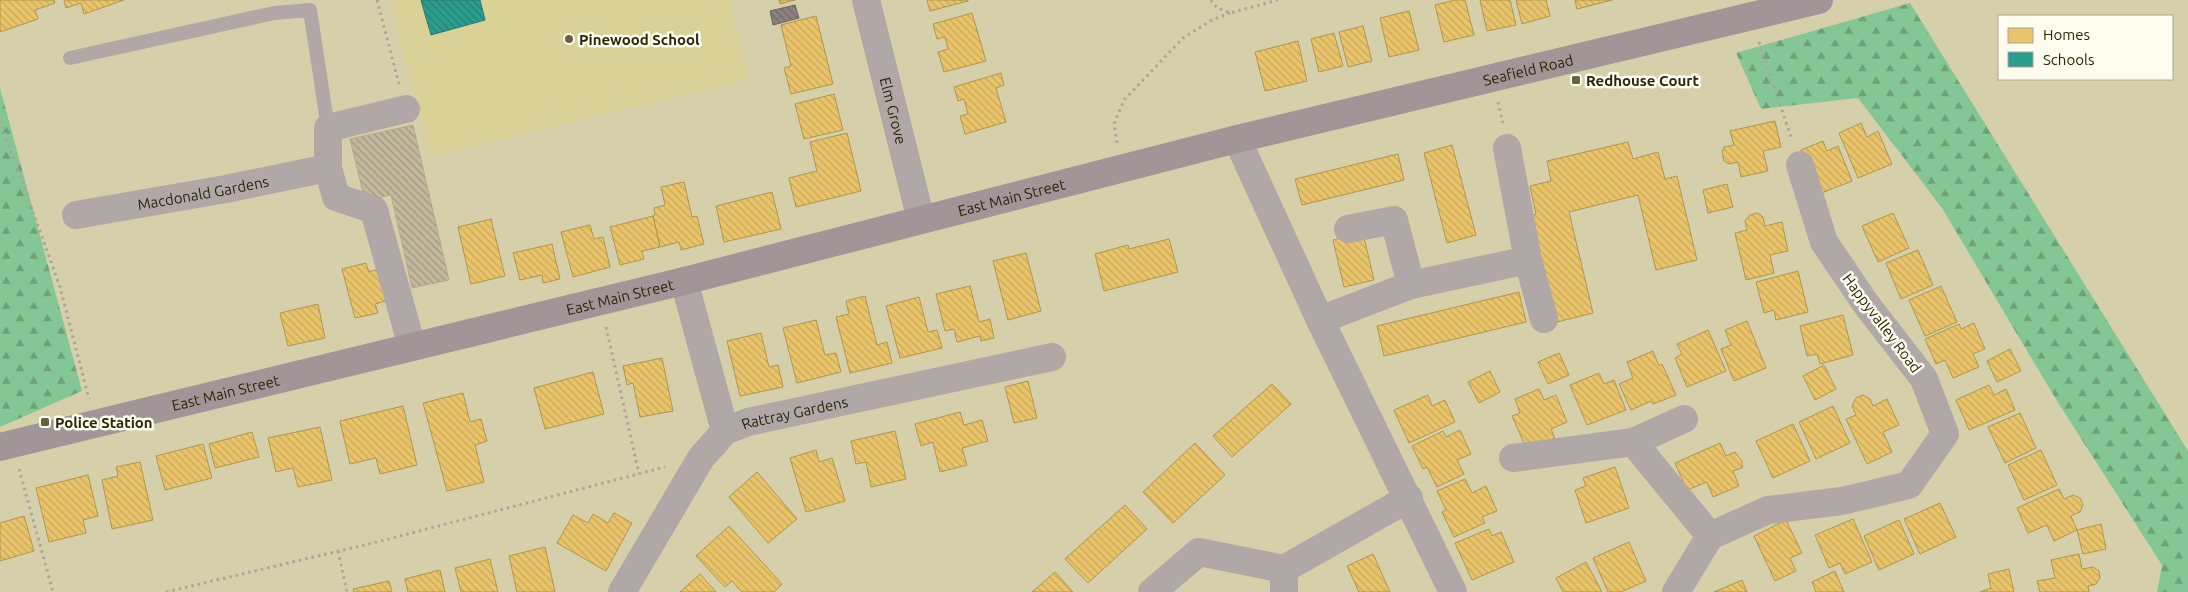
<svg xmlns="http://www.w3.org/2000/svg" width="2188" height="592" font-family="Ubuntu,sans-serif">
<defs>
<pattern id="forest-firs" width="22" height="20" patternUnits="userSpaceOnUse" patternTransform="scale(1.25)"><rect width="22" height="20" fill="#85c696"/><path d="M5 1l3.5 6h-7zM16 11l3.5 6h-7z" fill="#6da179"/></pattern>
<pattern id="homes-back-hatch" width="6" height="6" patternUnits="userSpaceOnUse" patternTransform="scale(1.25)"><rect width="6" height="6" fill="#e9c46a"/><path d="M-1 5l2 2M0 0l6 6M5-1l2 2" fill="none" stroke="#c8a85b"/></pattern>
<pattern id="schools-back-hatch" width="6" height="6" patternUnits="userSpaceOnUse" patternTransform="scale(1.25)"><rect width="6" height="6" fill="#2a9d8f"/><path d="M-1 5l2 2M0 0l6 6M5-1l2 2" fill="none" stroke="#248073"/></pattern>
<pattern id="industry-back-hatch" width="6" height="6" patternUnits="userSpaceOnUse" patternTransform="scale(1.25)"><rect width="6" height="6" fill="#8a817c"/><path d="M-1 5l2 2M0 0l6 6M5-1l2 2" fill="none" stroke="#716964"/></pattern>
<pattern id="building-back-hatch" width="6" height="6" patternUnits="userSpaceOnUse" patternTransform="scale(1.25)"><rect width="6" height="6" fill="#c2b99d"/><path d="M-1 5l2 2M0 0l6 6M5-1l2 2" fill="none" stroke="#9e967e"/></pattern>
</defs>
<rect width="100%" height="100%" fill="#d6d0aa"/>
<polygon fill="#dad196" points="390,0 728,0 749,79 430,156"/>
<g fill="url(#forest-firs)">
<polygon points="1910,3 2188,451 2188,592 2157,592 2162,565 2057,401 1942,208 1858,98 1761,109 1736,53"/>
<polygon points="0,88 82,391 0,427"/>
</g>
<g fill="url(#homes-back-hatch)" stroke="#b0954d">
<polygon points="0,0 54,0 55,3 35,10 38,19 0,32"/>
<polygon points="64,0 124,0 84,14 81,3 66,8"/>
<polygon points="779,0 795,0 780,4"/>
<polygon points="927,0 968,0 968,1 930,11"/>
<polygon points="1455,0 1465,0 1474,35 1444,42 1435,5"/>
<polygon points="1480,0 1510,0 1516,25 1487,31"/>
<polygon points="1516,0 1546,0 1550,16 1522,24"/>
<polygon points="1575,0 1612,0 1577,9"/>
<polygon points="1409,11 1419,50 1389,57 1380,18"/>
<polygon points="972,13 986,61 944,72 938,52 948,49 945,37 937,39 933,24"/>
<polygon points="816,16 833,84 791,94 784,68 791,66 781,25"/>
<polygon points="1363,26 1372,61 1348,67 1339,32"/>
<polygon points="1334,33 1343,66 1319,72 1311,39"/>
<polygon points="1298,41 1307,81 1265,91 1255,52"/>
<polygon points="1001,73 1004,85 996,88 1006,122 965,134 960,116 968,114 964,99 958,101 954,87"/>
<polygon points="834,94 843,130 804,139 795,104"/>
<polygon points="1775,121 1781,147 1763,151 1768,171 1741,177 1738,162 1729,164 1724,161 1722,153 1724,147 1734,145 1730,131"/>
<polygon points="1861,123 1867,137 1878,131 1892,164 1858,178 1839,133"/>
<polygon points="847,133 861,191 796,207 789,178 817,171 810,142"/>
<polygon points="1823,141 1827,151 1838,146 1852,181 1819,194 1801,150"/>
<polygon points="1628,142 1633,159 1658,152 1665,179 1677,176 1697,260 1656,270 1638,195 1569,212 1593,313 1553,323 1527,217 1536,214 1530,186 1551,181 1547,161"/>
<polygon points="1452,145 1476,235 1447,243 1424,153"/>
<polygon points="1398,154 1404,180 1302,205 1295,179"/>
<polygon points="684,182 692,217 697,216 704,244 681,250 679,242 660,247 653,216 655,215 654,208 665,205 661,187"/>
<polygon points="1727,184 1733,207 1708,213 1703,190"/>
<polygon points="772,192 781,229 724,242 716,206"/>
<polygon points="1758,213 1763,217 1765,226 1782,222 1788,251 1770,255 1774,273 1746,280 1735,233 1747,230 1745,221 1750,215"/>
<polygon points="1893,213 1909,248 1878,262 1862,226"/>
<polygon points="653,216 660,247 642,251 644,259 620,265 610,227"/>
<polygon points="491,219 505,276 471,284 458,227"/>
<polygon points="590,225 594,239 603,237 610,267 573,277 561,232"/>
<polygon points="1363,233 1374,280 1344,287 1333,240"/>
<polygon points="1169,239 1178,272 1104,291 1095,254 1128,245 1129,249"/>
<polygon points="552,244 560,279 543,283 542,275 520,280 513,253"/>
<polygon points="1918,250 1933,285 1901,299 1886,263"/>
<polygon points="1026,253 1041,311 1008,320 993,261"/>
<polygon points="366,263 369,272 378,269 386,301 375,304 378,313 355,318 342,269"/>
<polygon points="1798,271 1808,312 1776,320 1774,310 1764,313 1756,282"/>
<polygon points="970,286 979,322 990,319 994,338 981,341 980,336 957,342 954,329 945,331 936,294"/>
<polygon points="1941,286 1957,322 1925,336 1909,300"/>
<polygon points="1519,292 1526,322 1384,356 1377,326"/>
<polygon points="865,296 877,345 887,342 892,363 850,373 836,317 849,314 846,301"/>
<polygon points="919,297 928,332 937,330 942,348 900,358 886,306"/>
<polygon points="318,304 325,338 288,346 280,313"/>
<polygon points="1843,315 1853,355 1820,364 1817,354 1807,356 1800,326"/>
<polygon points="816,320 825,355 836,353 841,372 797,383 783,328"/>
<polygon points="1747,321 1766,368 1734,381 1721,349 1731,345 1725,330"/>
<polygon points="1974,323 1985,349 1973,354 1979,367 1953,378 1945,360 1936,364 1925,339 1959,324 1961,329"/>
<polygon points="1708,330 1726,371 1687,387 1675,358 1682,354 1677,344"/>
<polygon points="761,333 769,367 778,365 783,387 740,396 727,341"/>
<polygon points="2010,349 2021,371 1997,382 1987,361"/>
<polygon points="1653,351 1659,366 1662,364 1676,395 1653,404 1651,401 1631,410 1619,384 1633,378 1627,362"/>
<polygon points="1559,353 1569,375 1548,384 1538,362"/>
<polygon points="662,358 673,411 640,417 633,383 627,385 623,366"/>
<polygon points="1824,365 1836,389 1815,400 1803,376"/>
<polygon points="1490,371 1500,392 1479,403 1468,382"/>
<polygon points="593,372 604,414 545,429 534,388"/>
<polygon points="1599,373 1604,384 1614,380 1626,410 1587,425 1570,385"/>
<polygon points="1028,381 1037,418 1014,423 1005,387"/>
<polygon points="1272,384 1291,404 1232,457 1213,436"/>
<polygon points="1989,385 1994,395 2006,389 2015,410 1969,430 1956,400"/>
<polygon points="1539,389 1544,400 1556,395 1567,422 1551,429 1555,438 1527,450 1512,416 1520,413 1515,399"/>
<polygon points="463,393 470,422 481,419 487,441 475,445 484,482 447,491 423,403"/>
<polygon points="1428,395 1432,406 1445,400 1455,422 1409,443 1394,410"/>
<polygon points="1863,395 1870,399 1873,406 1887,399 1899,425 1883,432 1892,452 1867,464 1846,419 1856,415 1852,406 1856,398"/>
<polygon points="403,406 417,465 380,474 376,458 350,464 340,421"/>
<polygon points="1833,406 1850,443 1816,459 1799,422"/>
<polygon points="960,412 964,425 982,420 988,441 962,448 967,465 940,472 933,442 921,446 915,424"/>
<polygon points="2020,413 2036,448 2005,463 1988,427"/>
<polygon points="1793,424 1810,461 1773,478 1756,441"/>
<polygon points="320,427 332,480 298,487 293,468 276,472 268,438"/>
<polygon points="1460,430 1471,454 1457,460 1464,474 1437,487 1427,467 1423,469 1412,446 1443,431 1446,437"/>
<polygon points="895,431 906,479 871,487 866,462 856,464 851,441"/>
<polygon points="252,432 259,457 215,468 209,444"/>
<polygon points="1195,443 1225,475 1173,523 1143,492"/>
<polygon points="1720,443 1726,456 1735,452 1742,461 1742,468 1733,471 1739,486 1713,497 1707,482 1687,490 1675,463"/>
<polygon points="203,444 212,478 165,490 156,456"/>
<polygon points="816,450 819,462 832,458 845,501 806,512 790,458"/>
<polygon points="2041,450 2057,485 2024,500 2008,465"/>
<polygon points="140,462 153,520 112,529 102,480 118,476 116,467"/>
<polygon points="1615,467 1629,508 1586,523 1575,490 1586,486 1583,478"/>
<polygon points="757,472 797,519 768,543 729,497"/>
<polygon points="88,475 98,516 83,520 86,533 49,542 36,488"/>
<polygon points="1465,479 1472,493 1486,486 1497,511 1482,517 1485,523 1454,537 1442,512 1446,510 1437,491"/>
<polygon points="2059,489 2064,499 2073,495 2080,498 2083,505 2080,512 2071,516 2077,530 2054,541 2047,525 2028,533 2017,508"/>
<polygon points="1940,503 1956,537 1920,554 1904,519"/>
<polygon points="1125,505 1147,529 1088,583 1065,559"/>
<polygon points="614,513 632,523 606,571 557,543 573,515 588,523 593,514 608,523"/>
<polygon points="24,516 34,551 0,561 0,523"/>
<polygon points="1853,519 1872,562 1845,574 1840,563 1829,568 1815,535"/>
<polygon points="1786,520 1802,553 1790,558 1796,571 1775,581 1754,536"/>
<polygon points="1899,520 1914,554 1879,570 1864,536"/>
<polygon points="2101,524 2106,549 2083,554 2077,530"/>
<polygon points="729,526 782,584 774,592 742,592 732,581 725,587 696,556"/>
<polygon points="1489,529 1492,536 1501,532 1514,562 1472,580 1455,543"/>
<polygon points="1629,542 1646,581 1621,592 1608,592 1593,558"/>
<polygon points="545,547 555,592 517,592 509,556"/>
<polygon points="1373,554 1390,592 1359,592 1347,566"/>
<polygon points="2079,554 2082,569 2093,567 2099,571 2100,578 2096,584 2088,586 2089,592 2040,592 2037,581 2055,578 2051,560"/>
<polygon points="490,559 498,592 461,592 455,568"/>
<polygon points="1586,562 1602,592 1563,592 1556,578"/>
<polygon points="2009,569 2014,592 1980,592 1991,588 1988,574"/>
<polygon points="440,570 445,592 408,592 405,579"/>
<polygon points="1835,571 1844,592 1816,592 1812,582"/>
<polygon points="1055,572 1073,592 1032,592"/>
<polygon points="700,574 716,592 680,592"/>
<polygon points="1742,580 1747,592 1714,592"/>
<polygon points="389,581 392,592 354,592 353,589"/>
</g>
<polygon fill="url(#schools-back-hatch)" stroke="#2a7967" points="421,0 480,0 485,20 431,35"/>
<polygon fill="url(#industry-back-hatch)" stroke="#6d665a" points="795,5 799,18 773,25 770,11"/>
<polygon fill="url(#building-back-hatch)" stroke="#b4ab8e" points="413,125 449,280 412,288 391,195 365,201 350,139"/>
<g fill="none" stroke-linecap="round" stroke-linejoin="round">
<g stroke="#aca59c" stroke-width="3" stroke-dasharray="2.5 4" stroke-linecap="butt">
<polyline points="377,0 399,84"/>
<polyline points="1211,0 1217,8 1230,13 1278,0"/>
<polyline points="1759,42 1792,140"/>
<polyline points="1498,102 1503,123"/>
<polyline points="0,120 60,287 89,399"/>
<polyline points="1117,143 1114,124 1124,100 1183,38 1212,20 1230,13"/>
<polyline points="606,327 639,474"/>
<polyline points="19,469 53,592"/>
<polyline points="338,551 347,592"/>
<polyline points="166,592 373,543 665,467"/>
</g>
<polyline stroke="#b0a7a7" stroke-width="14" points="70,58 274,13 310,10 328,128"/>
<g stroke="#b0a7a7" stroke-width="28">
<polyline points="406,109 328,128 328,168 336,197 374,210 412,347"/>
<polyline points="1507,148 1528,260 1544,319"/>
<path id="s1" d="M76 215 226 189 328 168"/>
<polyline points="1348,229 1394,220 1411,285"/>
<polyline points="684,281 725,431"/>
<polyline points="1320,320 1411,285 1528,260"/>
<polyline points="1633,442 1710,536"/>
<polyline points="1513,458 1633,442 1684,419"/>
<polyline points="1284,569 1284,592"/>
<path id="s2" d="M622 592 701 458 725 431 748 422 1052 357"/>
<polyline points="1152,592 1199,552 1284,569 1409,498"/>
<polyline points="1676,592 1710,536 1768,510 1842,501 1909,485 1945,434 1924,379 1866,304 1824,242 1800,165"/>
</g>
<g stroke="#b0a7a7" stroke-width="28">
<path id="s3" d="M866 0 921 220"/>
<polyline points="1237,139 1320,320 1453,592"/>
</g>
<path stroke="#a19697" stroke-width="28" id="s4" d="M0 447 684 281 1237 139 1819 0"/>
</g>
<g fill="#666242" stroke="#fefcef" stroke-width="2">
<circle cx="569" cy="39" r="5"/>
<rect x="1571" y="75" width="10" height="10" rx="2.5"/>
<rect x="40" y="417" width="10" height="10" rx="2.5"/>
</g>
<g text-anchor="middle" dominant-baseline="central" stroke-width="5" stroke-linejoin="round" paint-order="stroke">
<g font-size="15" font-weight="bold" fill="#2a260a" stroke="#fefcef" text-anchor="start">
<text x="579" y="39">Pinewood School</text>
<text x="1586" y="80">Redhouse Court</text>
<text x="55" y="422">Police Station</text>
</g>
<g font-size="15" fill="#2a260a" stroke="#fefcef">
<text stroke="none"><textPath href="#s4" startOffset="1574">Seafield Road</textPath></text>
<text stroke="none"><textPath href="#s3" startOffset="114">Elm Grove</textPath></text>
<text stroke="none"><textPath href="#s1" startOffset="129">Macdonald Gardens</textPath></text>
<text stroke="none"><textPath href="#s4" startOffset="1042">East Main Street</textPath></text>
<text stroke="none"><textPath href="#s4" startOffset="638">East Main Street</textPath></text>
<text transform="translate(1882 323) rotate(53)">Happyvalley Road</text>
<text stroke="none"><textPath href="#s4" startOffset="232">East Main Street</textPath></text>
<text stroke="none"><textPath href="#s2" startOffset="264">Rattray Gardens</textPath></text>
</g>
</g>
<rect x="1998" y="15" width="175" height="65" fill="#fefcef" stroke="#a9a693"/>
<rect x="2008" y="28" width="25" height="15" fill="#e9c46a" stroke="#a9a693"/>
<text x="2043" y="40" font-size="15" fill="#2a260a">Homes</text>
<rect x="2008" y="52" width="25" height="15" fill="#2a9d8f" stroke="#a9a693"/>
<text x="2043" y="65" font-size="15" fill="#2a260a">Schools</text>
</svg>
